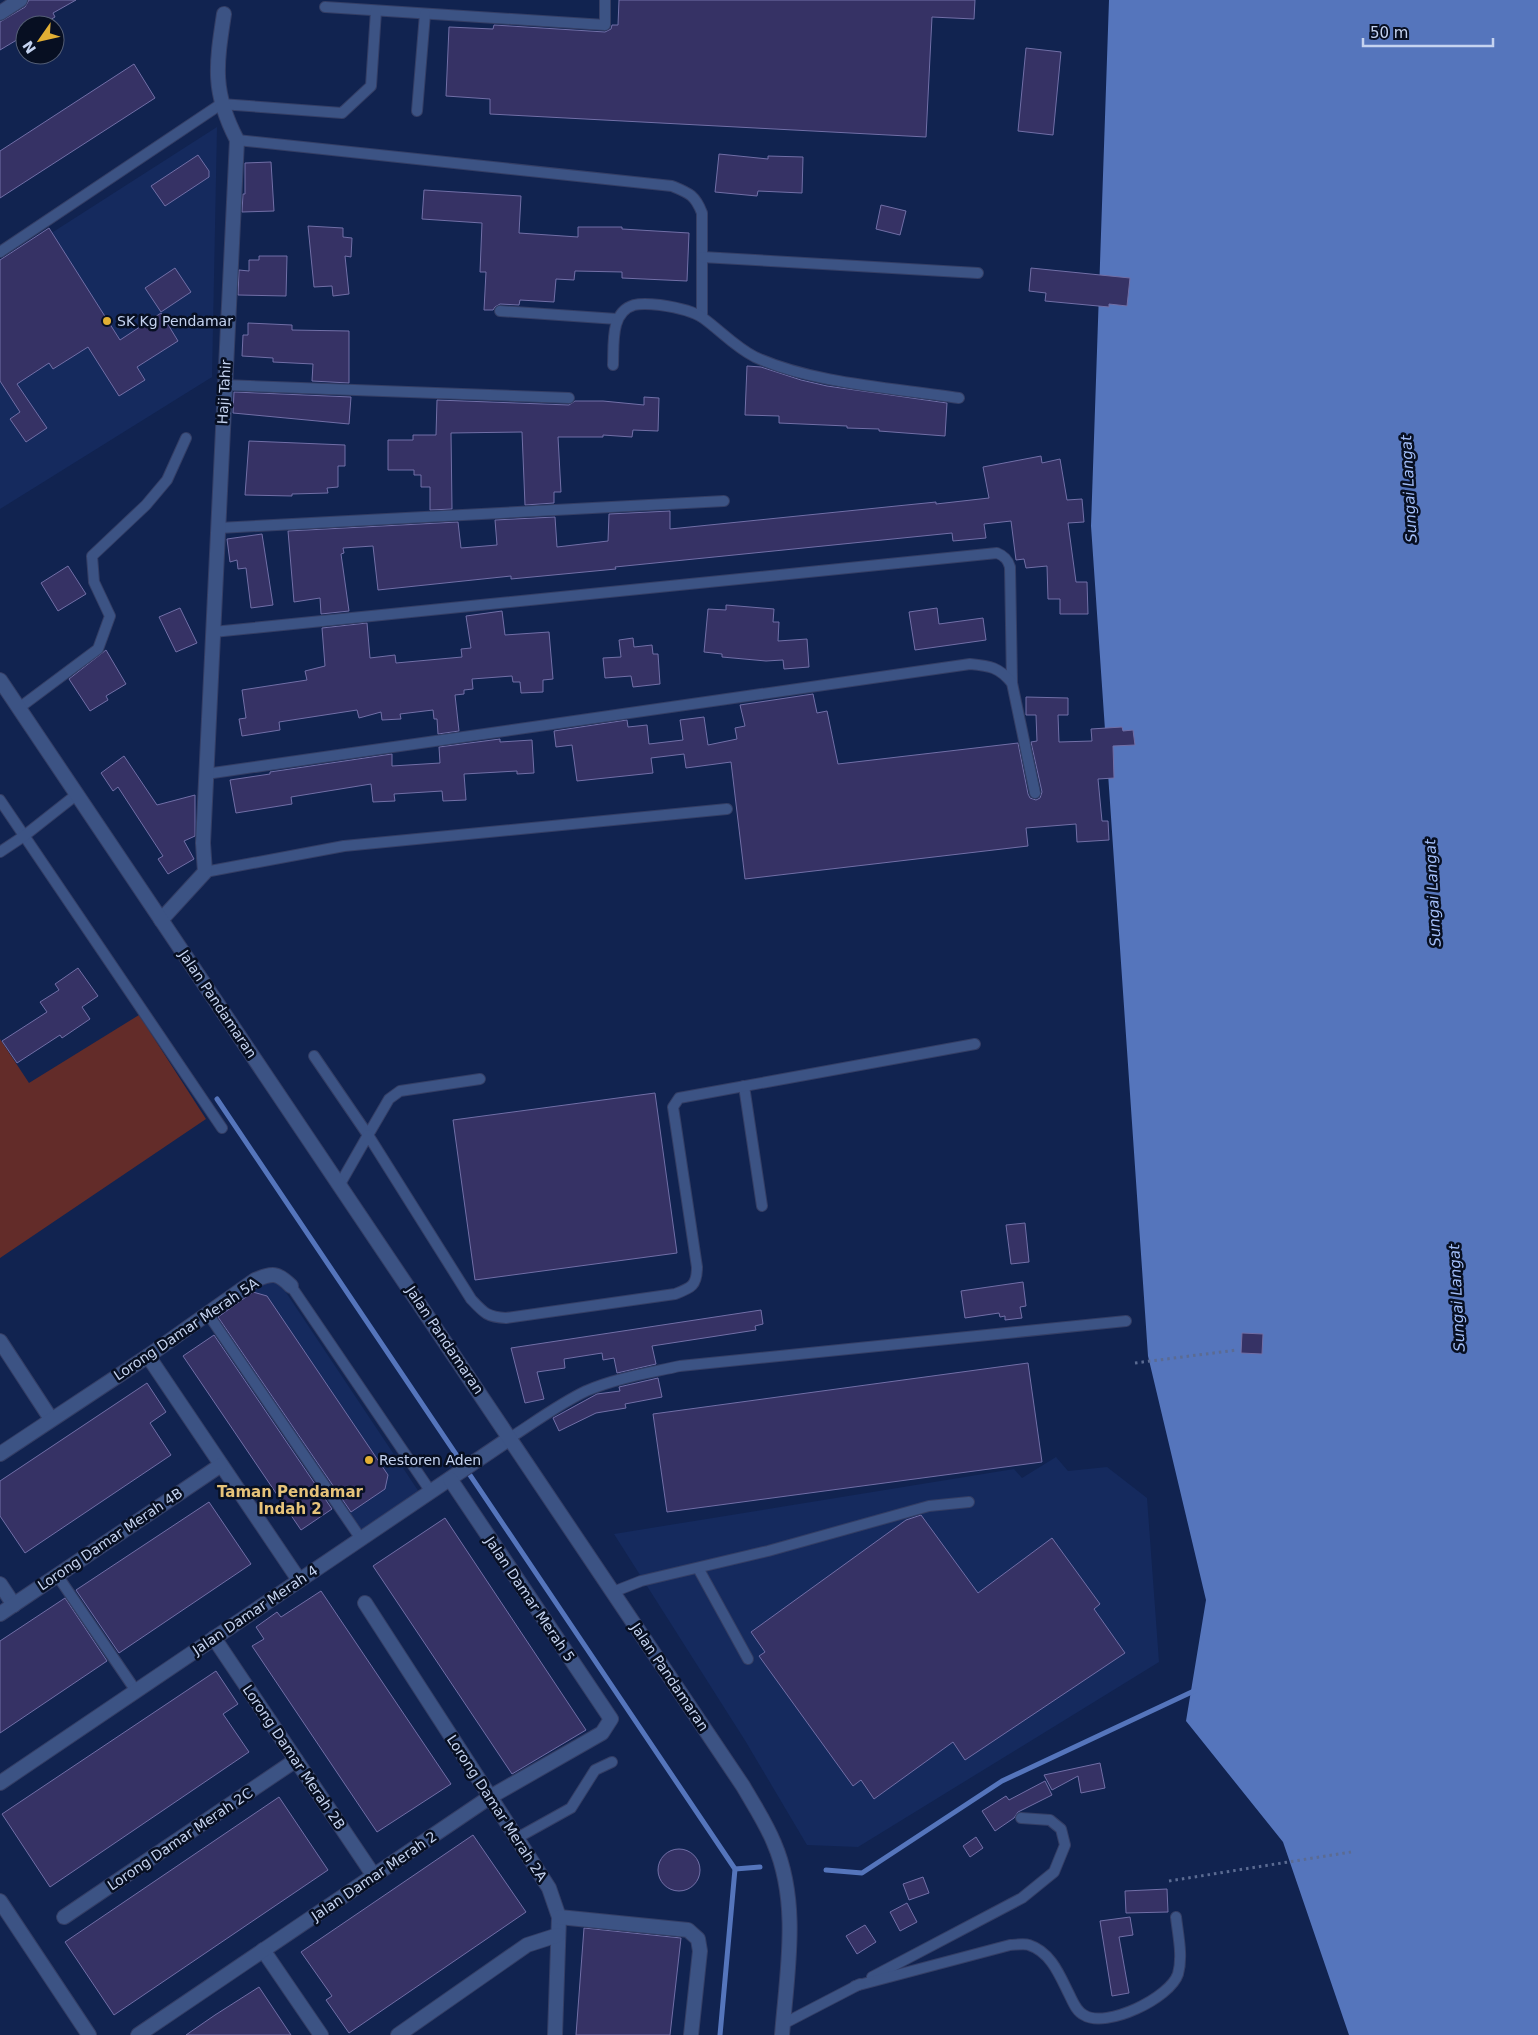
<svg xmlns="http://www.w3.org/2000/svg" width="1538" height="2035" font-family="'DejaVu Sans',sans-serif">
<rect width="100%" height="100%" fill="#112350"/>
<g fill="#152a5e">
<polygon points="217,127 212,377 0,509 0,266"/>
<polygon points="271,1281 279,1282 419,1492 361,1533 215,1316 259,1285"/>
<polygon points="1056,1457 1068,1471 1107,1467 1147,1498 1159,1662 858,1847 807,1845 746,1742 614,1534 1014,1469 1022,1478"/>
</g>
<polygon fill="#632c29" points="139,1015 206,1119 0,1258 0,1039 29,1083"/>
<polygon fill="#5575bc" points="1109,0 1538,0 1538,2035 1349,2035 1283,1842 1186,1721 1206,1600 1148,1356 1091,526"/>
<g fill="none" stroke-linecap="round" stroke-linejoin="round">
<g stroke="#5575bc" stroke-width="5">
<polyline points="217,1099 735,1869 720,2035"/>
<polyline points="735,1869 760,1867"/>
<polyline points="826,1870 862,1873 1002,1781 1196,1690"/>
</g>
</g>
<g fill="#363265" stroke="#716fa7">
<polygon points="29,0 76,0 53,13 55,17 41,25 25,25 25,35 0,50 0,22 25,7"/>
<polygon points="619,0 975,0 974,19 932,17 926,137 490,114 490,99 446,96 449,27 493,29 494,25 605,32 611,29 612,25 618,25"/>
<polygon points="1026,48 1061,52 1053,135 1018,131"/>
<polygon points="134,64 155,98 0,198 0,151"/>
<polygon points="719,154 768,159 768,156 803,157 802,193 758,191 757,196 715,192"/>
<polygon points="198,155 209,171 209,177 165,206 151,186"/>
<polygon points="271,162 274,211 242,212 243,194 245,194 245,163"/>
<polygon points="424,190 521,196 519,233 578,237 578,227 622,227 622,229 689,233 687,281 622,278 622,272 575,271 574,280 556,279 554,302 520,300 519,305 500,304 495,307 493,310 484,310 486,272 480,272 482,223 422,219"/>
<polygon points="881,205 906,211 900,235 876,229"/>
<polygon points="308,226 343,228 343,237 352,238 351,257 345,256 349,294 333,296 332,286 314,287"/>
<polygon points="49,228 120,340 161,313 178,341 137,367 145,380 119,396 88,347 53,369 49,363 17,384 47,428 26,442 10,419 20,412 0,381 0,260"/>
<polygon points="259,256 287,256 286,296 238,295 239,270 249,271 249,260 259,260"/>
<polygon points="175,268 191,292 161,312 145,288"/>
<polygon points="1031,268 1130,278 1127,306 1109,304 1109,307 1045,301 1046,293 1029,291"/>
<polygon points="248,323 292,325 292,330 349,331 349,383 312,381 313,364 273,362 273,358 242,356 243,335 248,335"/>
<polygon points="747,366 761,367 801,380 827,386 947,403 945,436 879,431 879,429 847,428 847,426 779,423 779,416 745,415"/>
<polygon points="234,392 351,397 349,424 233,413"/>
<polygon points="644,397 659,398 658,431 633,430 632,437 603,435 603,437 558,437 561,492 554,492 554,503 525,505 522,432 451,433 452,509 430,510 430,487 421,487 421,475 414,475 414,470 388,470 388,440 413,440 413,435 436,435 437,400 569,405 575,401 603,401 644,405"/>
<polygon points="249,441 345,445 345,466 338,466 338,487 327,488 328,493 292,494 292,496 245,495"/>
<polygon points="1041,456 1042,463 1060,459 1067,500 1082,499 1084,522 1068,523 1076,582 1087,582 1088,614 1060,614 1060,599 1048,599 1047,566 1026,568 1024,559 1016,560 1011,521 984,524 986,538 953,541 952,533 615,567 616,569 511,579 511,576 378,590 373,546 343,548 344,553 341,554 349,611 321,614 320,598 294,602 288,531 458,522 461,548 497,545 495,520 555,517 557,547 608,541 609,514 670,511 670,529 936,502 936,504 989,498 983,467"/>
<polygon points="262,534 273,605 251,608 246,568 238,569 237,560 230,562 227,539"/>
<polygon points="68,566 86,594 58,611 41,583"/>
<polygon points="726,605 774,609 773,622 779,622 778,641 807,639 809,667 784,669 783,660 766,661 722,657 722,654 704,652 708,609 726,610"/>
<polygon points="180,608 197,643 176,652 159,617"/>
<polygon points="937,608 939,624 983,618 986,640 915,650 909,612"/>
<polygon points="502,611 505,635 549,632 553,679 543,680 543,692 521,693 520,682 513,682 512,676 472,679 473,689 464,690 464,694 455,695 459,731 438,734 437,719 434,719 433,710 400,714 401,719 382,720 381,712 359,718 357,710 279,722 280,730 242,736 239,719 246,718 242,690 307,680 305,671 325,666 322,628 367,623 370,658 395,655 396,663 462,657 461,649 471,648 466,616"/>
<polygon points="633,638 634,647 652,645 653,654 658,654 660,684 633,687 631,676 605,678 603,658 621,657 619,640"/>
<polygon points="106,650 126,684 106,696 108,700 90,711 69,679"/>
<polygon points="813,694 817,713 827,711 838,764 1018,743 1028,794 1030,798 1036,800 1040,798 1042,792 1031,742 1037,741 1036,715 1026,715 1026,697 1068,698 1068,715 1058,715 1059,742 1092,741 1091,729 1122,727 1123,731 1133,730 1135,745 1113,746 1114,778 1098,779 1102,821 1108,821 1109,840 1077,842 1076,824 1026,828 1028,846 745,879 731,762 686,768 684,754 651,758 653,773 577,781 572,745 556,747 554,731 627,720 628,727 647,725 649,744 683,740 680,720 704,717 708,745 737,739 735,728 745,726 740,705"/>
<polygon points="500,739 500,742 532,740 534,773 517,774 517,771 464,774 466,800 443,801 442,791 394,794 395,801 373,802 371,784 291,797 292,804 236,813 230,780 270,774 270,772 392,754 392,766 440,763 439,747"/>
<polygon points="124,756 157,805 195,795 195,836 184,841 194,859 168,874 158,859 163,856 118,787 113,791 101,773"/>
<polygon points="78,968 98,996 82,1007 90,1019 62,1038 60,1035 17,1063 2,1041 47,1012 40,1002 59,990 55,984"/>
<polygon points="655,1093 677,1253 475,1280 453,1120"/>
<polygon points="1025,1223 1029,1262 1011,1264 1006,1225"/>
<polygon points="1023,1282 1026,1306 1020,1307 1022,1318 1005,1320 1005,1316 1000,1317 999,1313 965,1318 961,1291"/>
<polygon points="253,1292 267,1296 388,1475 385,1489 351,1512 218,1317"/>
<polygon points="761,1310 763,1324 755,1326 756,1330 652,1346 656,1364 617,1373 614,1358 603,1360 602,1353 564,1359 565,1368 537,1372 544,1399 525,1403 511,1348"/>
<polygon points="1242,1333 1263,1334 1262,1354 1241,1353"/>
<polygon points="214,1335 332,1509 301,1530 183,1356"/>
<polygon points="1028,1363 1042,1462 667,1512 653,1414"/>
<polygon points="658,1378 662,1397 625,1404 626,1408 596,1413 559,1431 553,1418 597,1394 620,1391 619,1387"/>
<polygon points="147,1383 166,1412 150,1423 171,1455 25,1553 0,1516 0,1481"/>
<polygon points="209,1502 251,1564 119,1653 76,1590"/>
<polygon points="921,1515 978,1593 1052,1538 1100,1604 1094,1609 1125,1653 965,1760 953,1742 874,1799 861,1780 853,1786 759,1656 765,1652 751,1632 906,1520"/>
<polygon points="445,1518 586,1730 512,1774 373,1566"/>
<polygon points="321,1591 451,1784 377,1832 252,1646 264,1639 256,1627 277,1612 281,1617"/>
<polygon points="65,1598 107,1661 0,1733 0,1641"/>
<polygon points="216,1671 238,1704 223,1714 249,1752 50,1887 2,1814"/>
<polygon points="1100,1763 1105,1788 1081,1793 1078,1776 1052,1790 1044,1775"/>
<polygon points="1045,1781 1052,1795 1018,1812 1014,1818 995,1831 982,1811 1006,1796 1009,1800"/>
<polygon points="279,1797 328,1870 114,2015 65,1942"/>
<polygon points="473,1835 526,1912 349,2033 326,2000 332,1996 301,1952"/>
<polygon points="976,1837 983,1848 970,1857 963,1846"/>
<circle cx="679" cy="1870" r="21"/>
<polygon points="923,1877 929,1893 909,1900 903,1884"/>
<polygon points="1167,1889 1168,1912 1126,1913 1125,1891"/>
<polygon points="907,1903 917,1922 900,1931 890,1912"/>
<polygon points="1130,1917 1133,1935 1119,1937 1129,1993 1112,1996 1100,1921"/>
<polygon points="865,1925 876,1942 857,1954 846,1936"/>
<polygon points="584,1928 681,1938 670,2035 576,2035"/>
<polygon points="259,1987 291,2035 186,2035 215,2015"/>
</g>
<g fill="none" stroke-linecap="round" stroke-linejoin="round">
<g stroke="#343e65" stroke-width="12">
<g id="service">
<polyline points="325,7 605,25 605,0"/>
<polyline points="417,111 425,14"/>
<path d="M237 140 672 186C689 193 695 195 702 213V317"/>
<polyline points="0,252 221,104 342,113 371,86 376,11"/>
<polyline points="702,257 978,273"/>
<polyline points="500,311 617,319"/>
<path d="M613 365C614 344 610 312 634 305 642 303 651 304 660 305 674 307 692 310 703 318 721 331 735 347 755 357 814 384 895 388 959 398"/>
<polyline points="224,385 569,398"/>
<polyline points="219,528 724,501"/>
<path d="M213 632 997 553C1005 556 1008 560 1010 567L1012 683"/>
<polyline points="19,708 98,649 110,616 94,582 92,556 146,505 167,480 186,438"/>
<path d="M206 774 970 664C990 666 999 667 1012 683L1035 793"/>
<polyline points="0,800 222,1128"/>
<polyline points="0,852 24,836 76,795"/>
<polyline points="205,872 344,846 727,809"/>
<polyline points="314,1056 368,1135 389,1099 400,1091 480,1079"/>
<polyline points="744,1086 762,1206"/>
<path d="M340 1184 368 1135 471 1299C484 1313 487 1317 506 1318L675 1294C691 1288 697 1286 697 1267L673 1107 679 1098 975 1044"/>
<polyline points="291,1286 431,1492"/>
<polyline points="208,1314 361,1539"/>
<path d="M510 1438C535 1422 559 1404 586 1391 616 1378 649 1373 680 1366L1126 1321"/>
<polyline points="698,1568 748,1659"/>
<polyline points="57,1575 136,1691"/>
<polyline points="613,1592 641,1581 768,1551 929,1506 969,1502"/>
<polyline points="517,1838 571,1808 595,1770 612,1762"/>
<polyline points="872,1977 1022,1898 1054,1872 1065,1845 1061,1829 1050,1820 1021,1818"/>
<path d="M855 1986 1010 1945C1015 1945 1024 1943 1029 1945 1051 1952 1060 1976 1069 1994 1073 2002 1076 2011 1084 2015 1106 2029 1170 1998 1178 1974 1183 1956 1178 1935 1176 1917"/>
<polyline points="783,2024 860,1984"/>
</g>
</g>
<g stroke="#343e65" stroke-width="16">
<g id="minor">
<polyline points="0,13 20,0"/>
<path d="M161 920 205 872 203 843 237 140C212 92 216 66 224 14"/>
<polyline points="0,1341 51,1419"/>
<polyline points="148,1356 299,1580"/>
<path d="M0 1454 148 1356 255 1280C273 1273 277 1272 291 1286"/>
<polyline points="0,1584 14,1605"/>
<polyline points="365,1603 549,1888 559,1917 555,2035"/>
<polyline points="0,1614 221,1465"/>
<polyline points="214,1638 374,1876"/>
<polyline points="0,1783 510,1438"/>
<polyline points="0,1901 89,2035"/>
<polyline points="64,1917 296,1760"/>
<polyline points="559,1917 688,1930 698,1939 700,1951 691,2035"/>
<polyline points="263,1950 321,2035"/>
<polyline points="138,2035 490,1797 602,1733 611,1719 450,1479"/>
<polyline points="398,2035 527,1945 558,1935"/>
</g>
</g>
<g stroke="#343e65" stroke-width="16">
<path id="secondary" d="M0 680 743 1786C754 1805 766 1823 774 1843 800 1903 787 1972 782 2035"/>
</g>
<g stroke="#5b6b92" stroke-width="3" stroke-dasharray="2.5 4" stroke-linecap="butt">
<polyline points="1135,1363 1237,1350"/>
<polyline points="1169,1881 1351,1852"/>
</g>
<use href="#service" stroke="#3c5384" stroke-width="10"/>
<use href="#minor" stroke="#3c5384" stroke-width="14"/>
<use href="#secondary" stroke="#3c5384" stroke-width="14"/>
</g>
<g fill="#e2af34" stroke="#070f22" stroke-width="2">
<circle cx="107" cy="321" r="5"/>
<circle cx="369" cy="1460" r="5"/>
</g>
<g text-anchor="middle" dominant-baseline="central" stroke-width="5" stroke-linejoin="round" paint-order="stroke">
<g font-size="14" fill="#c5d3f0" stroke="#070f22" text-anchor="start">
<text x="117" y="321">SK Kg Pendamar</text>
<text x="379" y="1460">Restoren Aden</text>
</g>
<g font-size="14" fill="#c5d3f0" stroke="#070f22">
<text transform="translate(224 392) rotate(-87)">Haji Tahir</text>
<text transform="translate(218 1004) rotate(56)">Jalan Pandamaran</text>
<text transform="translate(186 1329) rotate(-34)">Lorong Damar Merah 5A</text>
<text transform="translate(445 1340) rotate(56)">Jalan Pandamaran</text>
<text transform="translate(110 1539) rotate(-34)">Lorong Damar Merah 4B</text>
<text transform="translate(530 1599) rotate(56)">Jalan Damar Merah 5</text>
<text transform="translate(255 1610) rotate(-34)">Jalan Damar Merah 4</text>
<text transform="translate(670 1677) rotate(56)">Jalan Pandamaran</text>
<text transform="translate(294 1757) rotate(56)">Lorong Damar Merah 2B</text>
<text transform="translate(497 1808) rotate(57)">Lorong Damar Merah 2A</text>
<text transform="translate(180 1839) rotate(-34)">Lorong Damar Merah 2C</text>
<text transform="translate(374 1876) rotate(-34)">Jalan Damar Merah 2</text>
</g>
<g font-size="15" font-style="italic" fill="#a4bff9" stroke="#070f22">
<text transform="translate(1409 489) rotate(-93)">Sungai Langat</text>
<text transform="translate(1433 893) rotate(-93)">Sungai Langat</text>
<text transform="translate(1457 1298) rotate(-93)">Sungai Langat</text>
</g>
<g font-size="15" font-weight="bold" fill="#e6c37a" stroke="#070f22">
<text x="290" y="1492">Taman Pendamar<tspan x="290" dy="17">Indah 2</tspan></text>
</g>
</g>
<g transform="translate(40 40) rotate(236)"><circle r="24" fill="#070f22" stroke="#535d74"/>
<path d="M0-4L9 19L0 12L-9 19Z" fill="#e2af34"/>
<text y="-8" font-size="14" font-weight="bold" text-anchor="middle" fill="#c5d3f0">N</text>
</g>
<path d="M1363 38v8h130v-8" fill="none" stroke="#c5d3f0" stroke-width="2.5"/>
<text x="1370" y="38" font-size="15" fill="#c5d3f0" stroke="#070f22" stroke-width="4" paint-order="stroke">50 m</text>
</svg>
